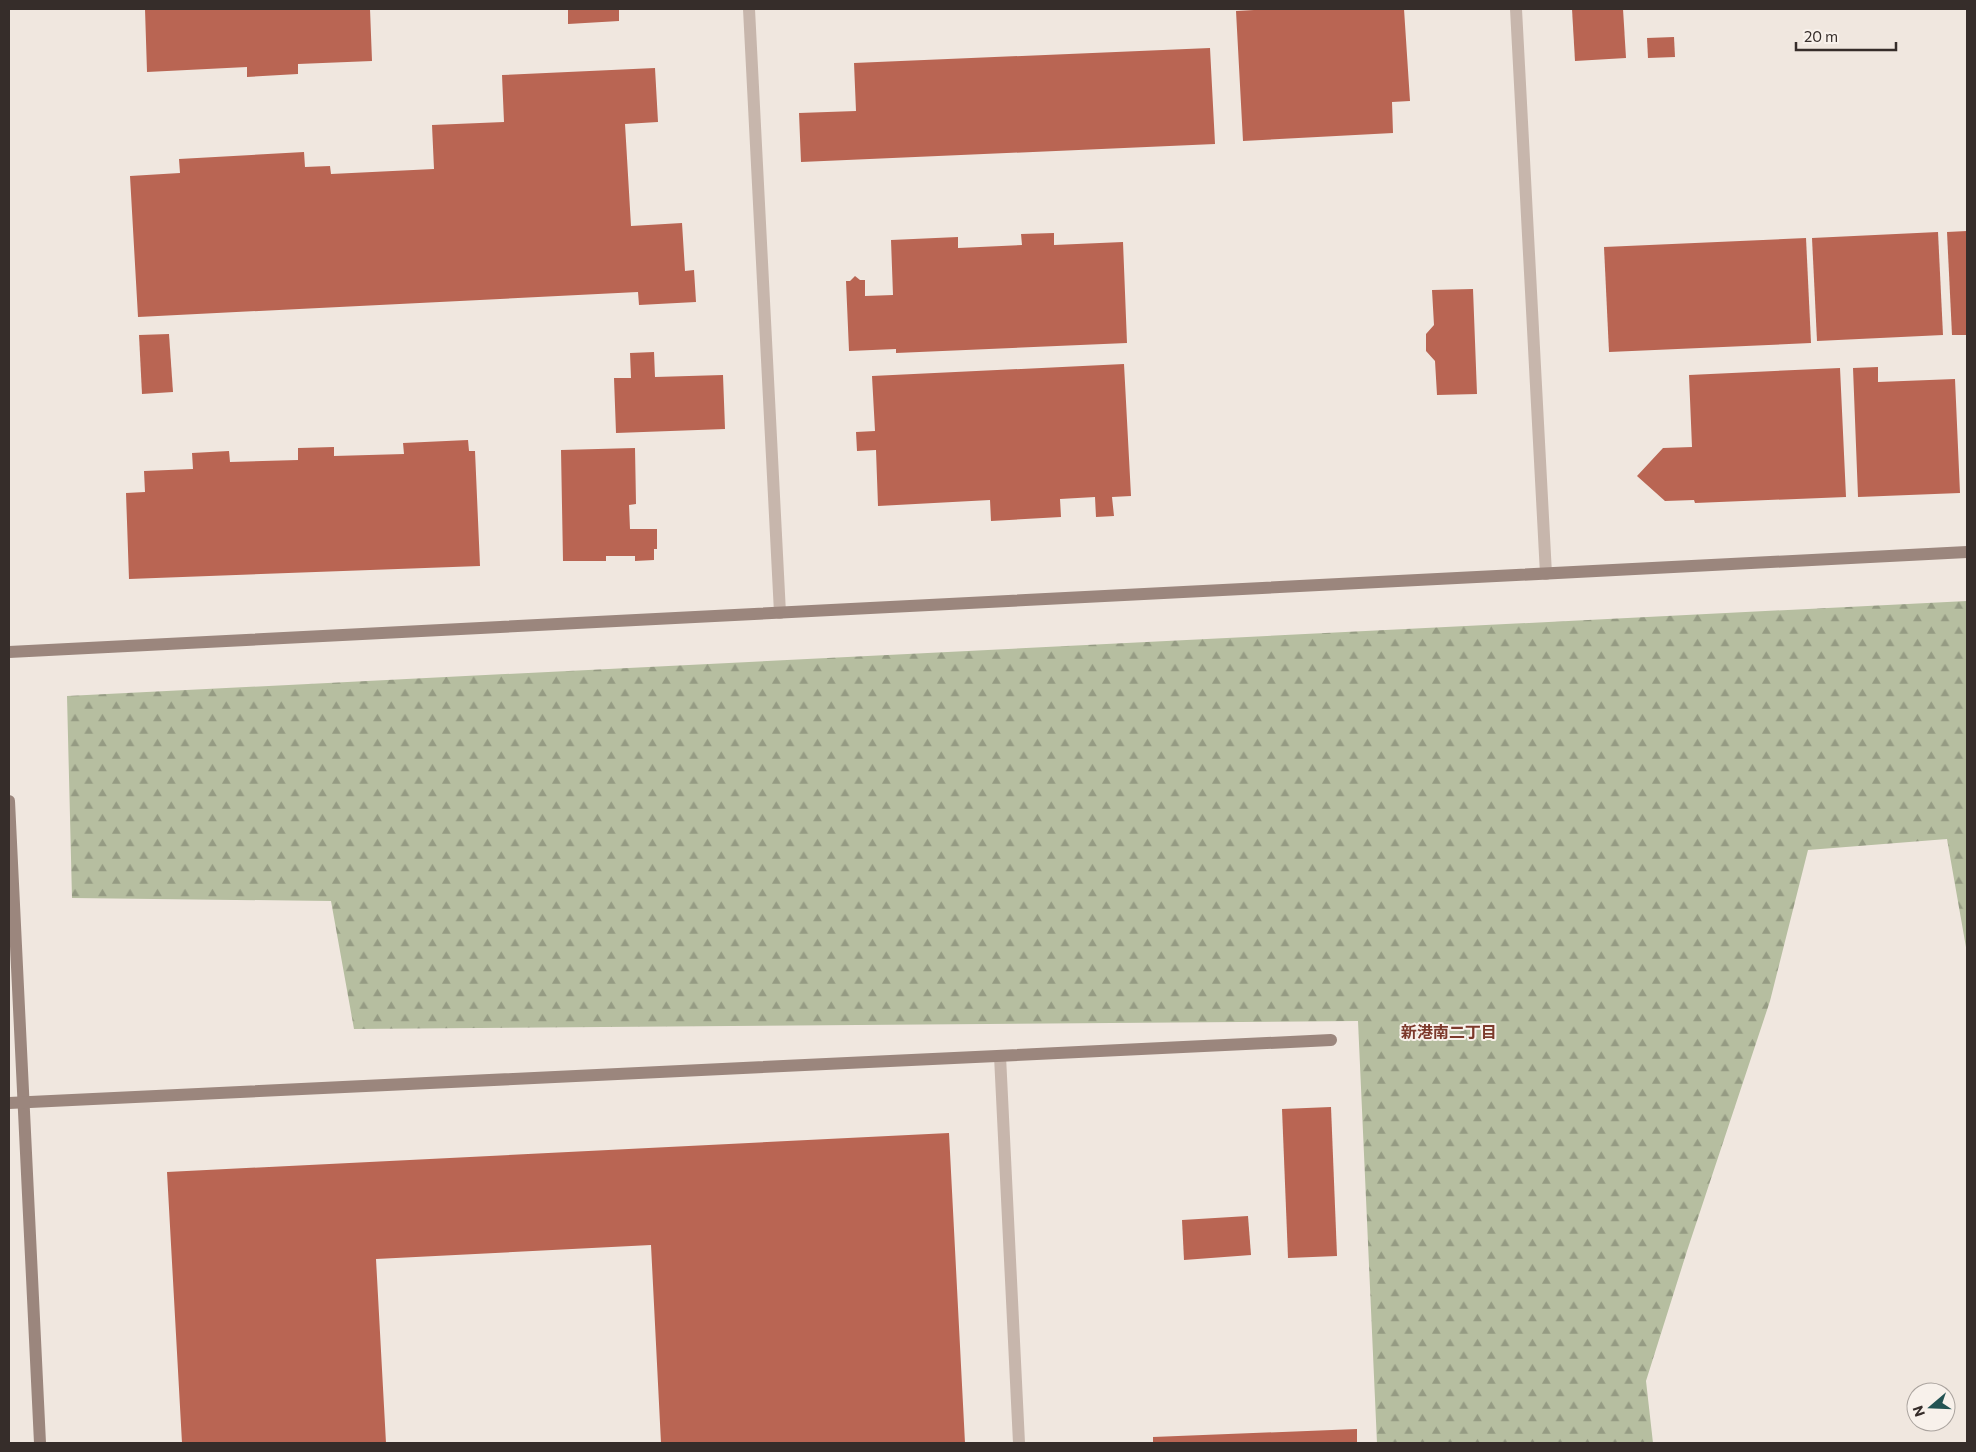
<svg xmlns="http://www.w3.org/2000/svg" width="1976" height="1452" font-family="Commissioner,'Noto Sans JP',sans-serif">
<defs>
<pattern id="forest-firs" width="22" height="20" patternUnits="userSpaceOnUse" patternTransform="scale(1.25)"><rect width="22" height="20" fill="#b6bea0"/><path d="M5 1l3.5 6h-7zM16 11l3.5 6h-7z" fill="#959b83"/></pattern>
</defs>
<rect width="100%" height="100%" fill="#f0e7df"/>
<polygon fill="url(#forest-firs)" points="1967,601 1967,953 1947,839 1808,850 1770,1001 1687,1251 1646,1381 1653,1443 1377,1443 1358,1021 354,1029 331,901 72,898 67,696"/>
<g fill="#b96553">
<polygon points="145,9 370,9 372,61 298,64 298,74 247,77 247,67 147,72"/>
<polygon points="568,9 619,9 619,21 568,24"/>
<polygon points="1274,9 1404,9 1410,101 1392,102 1393,133 1243,141 1236,11"/>
<polygon points="1572,9 1623,9 1626,58 1575,61"/>
<polygon points="1674,37 1675,57 1648,58 1647,38"/>
<polygon points="1210,48 1215,144 801,162 799,113 856,111 854,63"/>
<polygon points="655,68 658,122 625,124 631,226 682,223 685,271 694,270 696,302 639,305 638,292 138,317 130,176 180,173 179,159 304,152 305,167 330,166 331,174 434,169 432,125 504,122 502,75"/>
<polygon points="1967,231 1967,335 1952,335 1947,232"/>
<polygon points="1938,232 1943,335 1817,341 1812,238"/>
<polygon points="1054,233 1054,245 1123,242 1127,343 896,353 896,349 849,351 846,281 850,281 855,276 860,280 865,280 865,296 893,295 891,240 958,237 958,248 1022,245 1021,234"/>
<polygon points="1806,238 1811,343 1609,352 1604,247"/>
<polygon points="1473,289 1477,394 1437,395 1435,361 1426,351 1426,334 1434,325 1432,290"/>
<polygon points="169,334 173,392 142,394 139,335"/>
<polygon points="654,352 655,377 723,375 725,429 616,433 614,378 631,378 630,353"/>
<polygon points="1124,364 1131,496 1112,497 1114,516 1096,517 1095,497 1060,499 1061,517 991,521 990,500 878,506 876,450 857,451 856,432 875,431 872,376"/>
<polygon points="1878,367 1878,382 1955,379 1960,493 1858,497 1853,368"/>
<polygon points="1840,368 1846,497 1695,503 1694,500 1665,501 1637,476 1663,448 1692,447 1689,375"/>
<polygon points="468,440 469,451 475,451 480,566 129,579 126,493 145,492 144,471 193,469 192,453 229,451 230,462 298,460 298,448 334,447 334,456 404,454 403,443"/>
<polygon points="635,448 636,504 629,505 630,529 657,529 657,549 654,549 654,560 635,561 635,556 606,556 606,561 563,561 561,450"/>
<polygon points="1331,1107 1337,1256 1288,1258 1282,1109"/>
<polygon points="949,1133 965,1443 661,1443 651,1245 376,1259 386,1443 182,1443 167,1172"/>
<polygon points="1248,1216 1251,1255 1184,1260 1182,1220"/>
<polygon points="1357,1429 1357,1443 1153,1443 1153,1437"/>
</g>
<g fill="none" stroke-linecap="round" stroke-linejoin="round">
<g stroke="#c7b6ac" stroke-width="12">
<polyline points="749,9 780,613"/>
<polyline points="1516,9 1546,574"/>
<polyline points="1000,1056 1019,1443"/>
</g>
<g stroke="#9b867d" stroke-width="12">
<polyline points="9,652 1967,552"/>
<polyline points="9,801 40,1443"/>
<polyline points="9,1103 1331,1040"/>
</g>
</g>
<g text-anchor="middle" dominant-baseline="central" stroke-width="4" stroke-linejoin="round" paint-order="stroke">
<g font-size="16" font-weight="bold" fill="#7c392b" stroke="#f8f1eb">
<text x="1449" y="1031">新港南二丁目</text>
</g>
</g>
<rect width="1976" height="1452" fill="none" stroke="#362d2a" stroke-width="20"/>
<g transform="translate(1931 1407) rotate(251)"><circle r="24" fill="#f8f1eb" stroke="#aaa39e"/>
<path d="M0-4L9 19L0 12L-9 19Z" fill="#235353"/>
<text y="-8" font-size="14" font-weight="bold" text-anchor="middle" fill="#362d2a">N</text>
</g>
<path d="M1796 42v8h100v-8" fill="none" stroke="#362d2a" stroke-width="2.5"/>
<text x="1804" y="42" font-size="15" fill="#362d2a" stroke="#f8f1eb" stroke-width="4" paint-order="stroke">20 m</text>
</svg>
